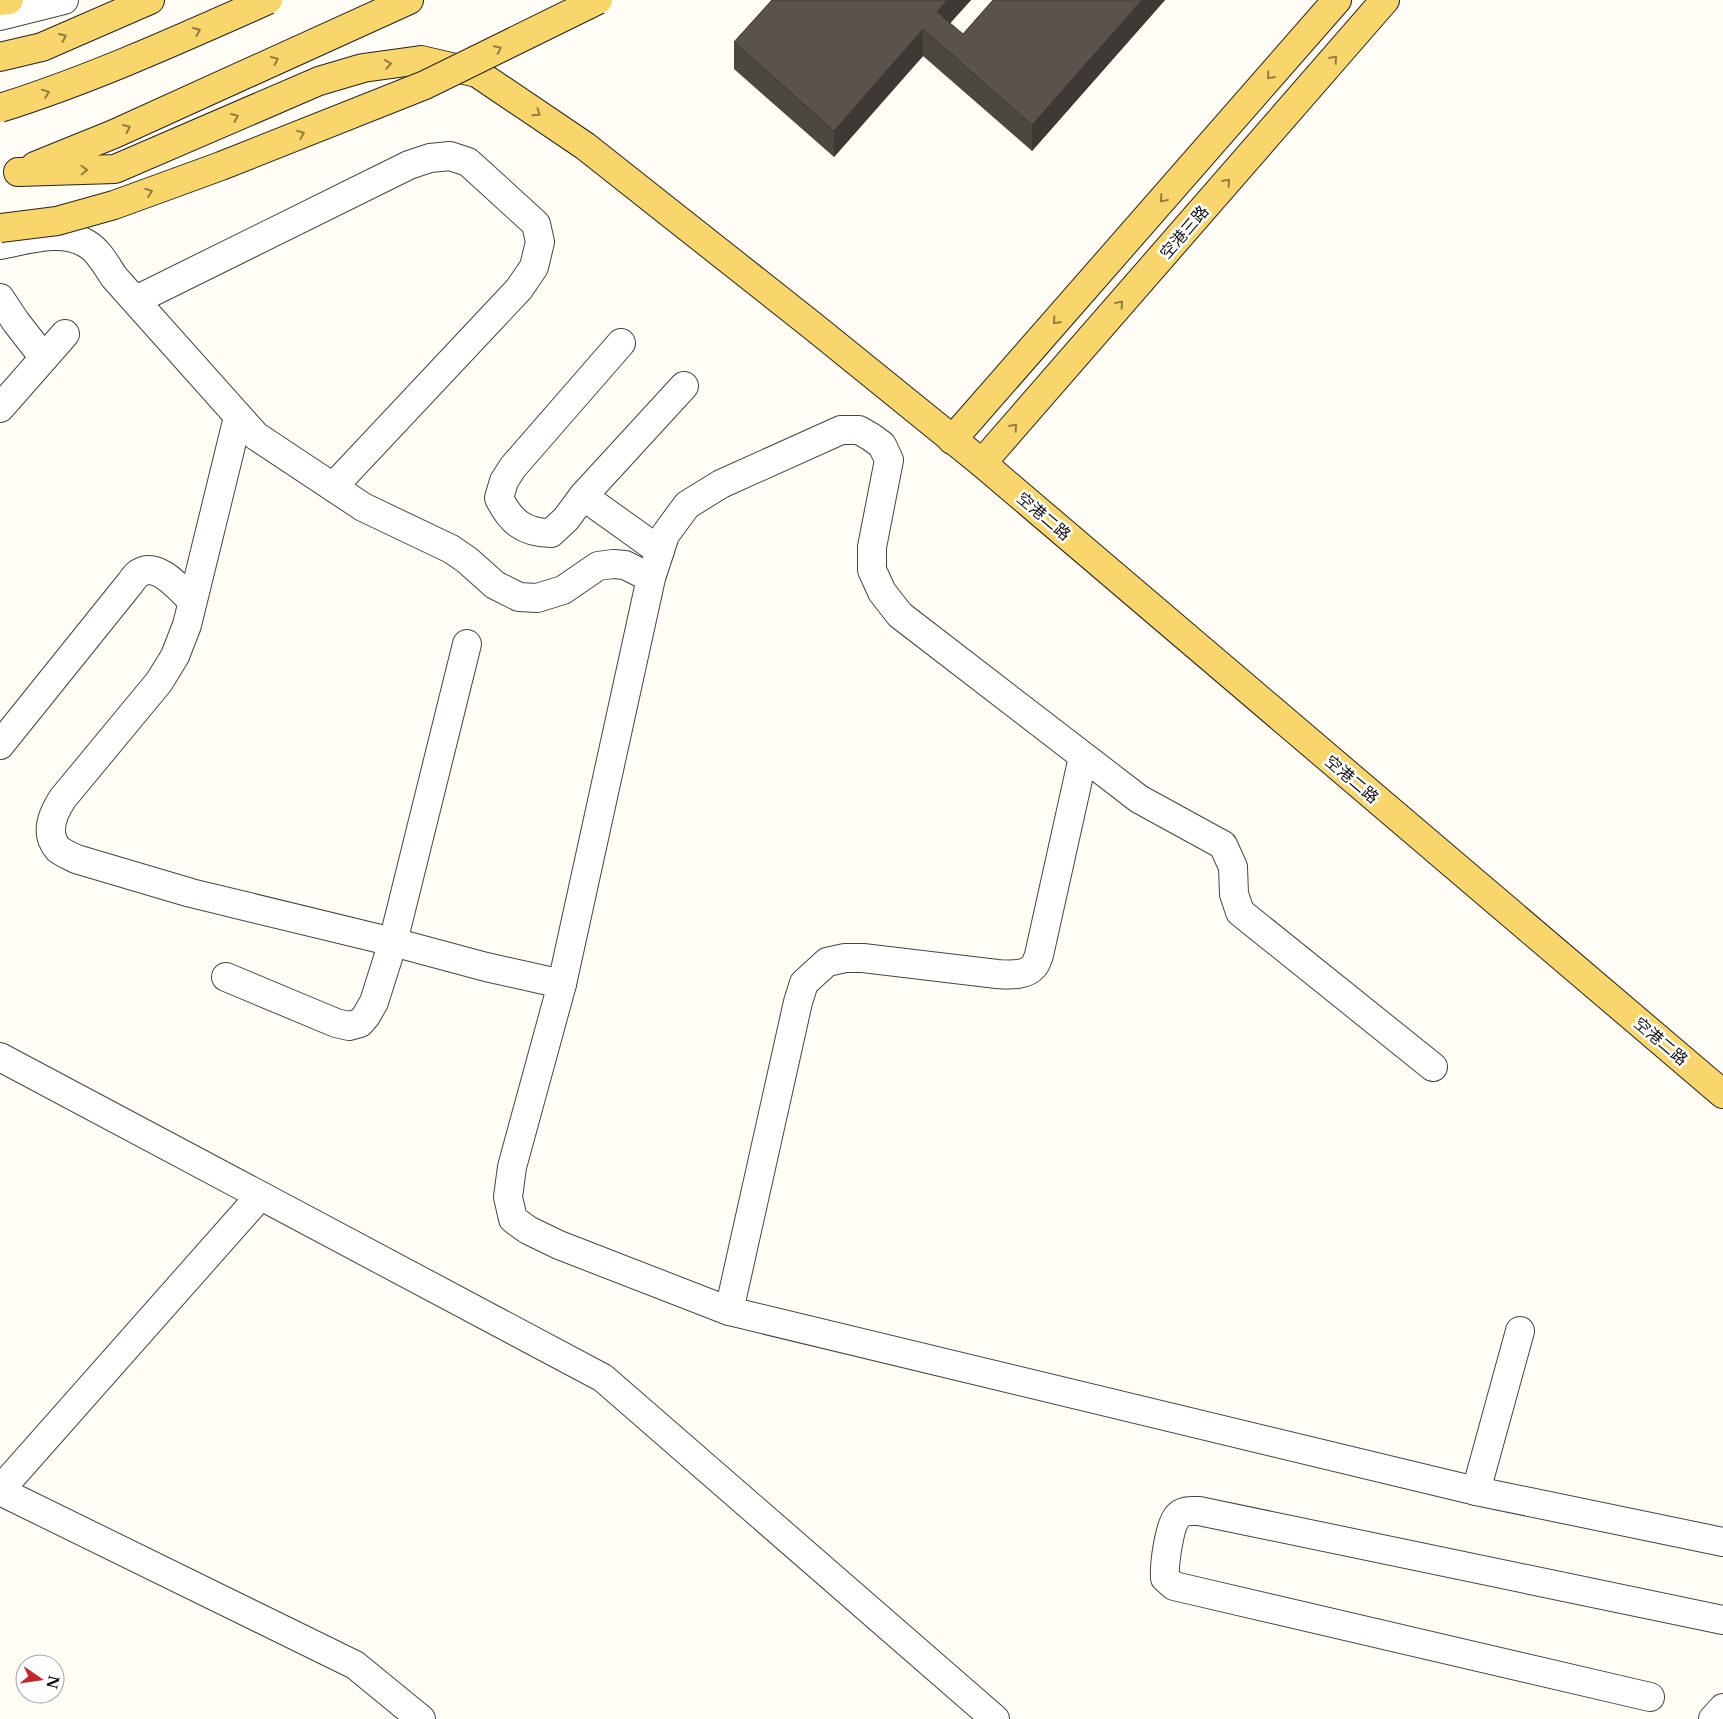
<svg xmlns="http://www.w3.org/2000/svg" width="1723" height="1719" font-family="'Libre Baskerville','Noto Sans SC',serif">
<rect width="100%" height="100%" fill="#fffdf5"/>
<g fill="none" stroke-linecap="round" stroke-linejoin="round">
<g stroke="#444" stroke-width="30">
<g id="minor">
<polyline points="0,16 64,0"/>
<path d="M0 245C27 240 62 228 87 244 99 251 106 265 114 277L256 436 363 507 451 549 467 560 495 585 519 597 537 598 563 590 598 566 613 564 625 565 651 578"/>
<polyline points="0,298 16,322 44,358"/>
<polyline points="136,300 409,165 430,158 450,156 468,162 536,224 540,242 534,267 519,289 333,487"/>
<polyline points="0,408 65,334"/>
<path d="M238 417 187 625 175 656 159 682 63 798C53 813 44 833 58 849 63 853 70 856 76 859L191 893 393 942 486 967 562 984"/>
<path d="M583 496 566 519 551 533C524 533 510 521 499 498L504 481 513 467 621 343"/>
<polyline points="660,551 583,496 684,386"/>
<path d="M0 745 131 582C133 579 136 575 139 573 158 561 180 589 192 601"/>
<polyline points="226,977 336,1023 349,1026 360,1023 366,1016 374,1002 393,942 467,644"/>
<polyline points="0,1057 603,1378 995,1719"/>
<polyline points="1433,1067 1240,912 1234,894 1233,867 1223,845 1139,799 900,615 882,592 872,570 872,547 889,460 882,445 871,437 859,430 841,430 721,484 687,505 665,535 651,578 562,984 512,1167 508,1197 513,1219 528,1230 559,1245 729,1311 1476,1491 1723,1542"/>
<path d="M729 1311 798 1002 804 983 827 962 845 958H863L997 974C1009 975 1026 976 1034 966 1036 964 1038 958 1039 955L1083 757"/>
<polyline points="0,1490 260,1196"/>
<polyline points="0,1491 355,1665 421,1719"/>
<polyline points="1476,1491 1520,1331"/>
<path d="M1650 1697 1174 1586 1165 1578C1164 1565 1169 1527 1177 1517 1182 1510 1191 1511 1199 1511L1723 1620"/>
<polyline points="1713,1719 1723,1708"/>
</g>
</g>
<g stroke="#222" stroke-width="30">
<g id="major">
<polyline points="0,1 9,0"/>
<polyline points="0,57 42,47 150,0"/>
<polyline points="35,166 114,134 409,0"/>
<polyline points="18,172 115,169 319,81 363,68 421,60 477,73 585,146 814,327 982,463 1723,1094"/>
<polyline points="952,440 1337,0"/>
<polyline points="982,463 1385,0"/>
</g>
</g>
<use href="#minor" stroke="#fff" stroke-width="28"/>
<use href="#major" stroke="#f9d66b" stroke-width="28"/>
<g stroke="#222" stroke-width="30" stroke-linecap="butt">
<g id="major-bridge">
<path d="M0 108C92 79 180 39 268 0"/>
<polyline points="0,228 57,221 114,205 221,166 425,85 598,0"/>
</g>
</g>
<use href="#major-bridge" stroke="#f9d66b" stroke-width="28"/>
</g>
<polygon fill="#4d4742" points="772,0 971,0 950,23 963,34 993,0 1165,0 1032,151 923,56 834,157 734,69 734,42"/>
<g fill="#3f3936">
<polygon points="947,0 971,0 937,38 937,12"/>
<polygon points="1142,0 1165,0 1032,151 1032,125"/>
<polygon points="923,29 923,56 834,157 834,131"/>
</g>
<polygon fill="#5a524d" stroke="#3f3936" points="772,0 947,0 937,12 963,34 993,0 1142,0 1032,125 923,29 834,131 734,42"/>
<defs><path id="oneway-chevron" d="M-2-3.5L2.5 0L-2 3.5" fill="none" stroke-width="1.6" stroke-linecap="round" stroke-linejoin="round" transform="scale(1.25)"/></defs>
<g stroke="#917d42">
<use href="#oneway-chevron" transform="translate(197 31) rotate(-24)"/>
<use href="#oneway-chevron" transform="translate(63 37) rotate(-23)"/>
<use href="#oneway-chevron" transform="translate(498 49) rotate(-26)"/>
<use href="#oneway-chevron" transform="translate(1334 59) rotate(-49)"/>
<use href="#oneway-chevron" transform="translate(275 60) rotate(-25)"/>
<use href="#oneway-chevron" transform="translate(388 64) rotate(-8)"/>
<use href="#oneway-chevron" transform="translate(1270 76) rotate(131)"/>
<use href="#oneway-chevron" transform="translate(46 93) rotate(-21)"/>
<use href="#oneway-chevron" transform="translate(537 113) rotate(35)"/>
<use href="#oneway-chevron" transform="translate(235 117) rotate(-24)"/>
<use href="#oneway-chevron" transform="translate(127 128) rotate(-25)"/>
<use href="#oneway-chevron" transform="translate(301 134) rotate(-22)"/>
<use href="#oneway-chevron" transform="translate(84 170) rotate(-2)"/>
<use href="#oneway-chevron" transform="translate(1227 182) rotate(-49)"/>
<use href="#oneway-chevron" transform="translate(149 192) rotate(-20)"/>
<use href="#oneway-chevron" transform="translate(1163 199) rotate(131)"/>
<use href="#oneway-chevron" transform="translate(1120 304) rotate(-49)"/>
<use href="#oneway-chevron" transform="translate(1056 321) rotate(131)"/>
<use href="#oneway-chevron" transform="translate(1014 427) rotate(-49)"/>
</g>
<g text-anchor="middle" dominant-baseline="central" stroke-width="5" stroke-linejoin="round" paint-order="stroke">
<g font-size="16" fill="#111" stroke="#fff">
<text transform="translate(1184 232) rotate(-49)">空港三路</text>
<text transform="translate(1044 516) rotate(40)">空港二路</text>
<text transform="translate(1352 779) rotate(40)">空港二路</text>
<text transform="translate(1661 1041) rotate(40)">空港二路</text>
</g>
</g>
<g transform="translate(40 1679) rotate(103)"><circle r="24" fill="#ffffff" stroke="#a0a0a0"/>
<path d="M0-4L9 19L0 12L-9 19Z" fill="#c4262e"/>
<text y="-8" font-size="14" font-weight="bold" text-anchor="middle" fill="#111111">N</text>
</g>
</svg>
